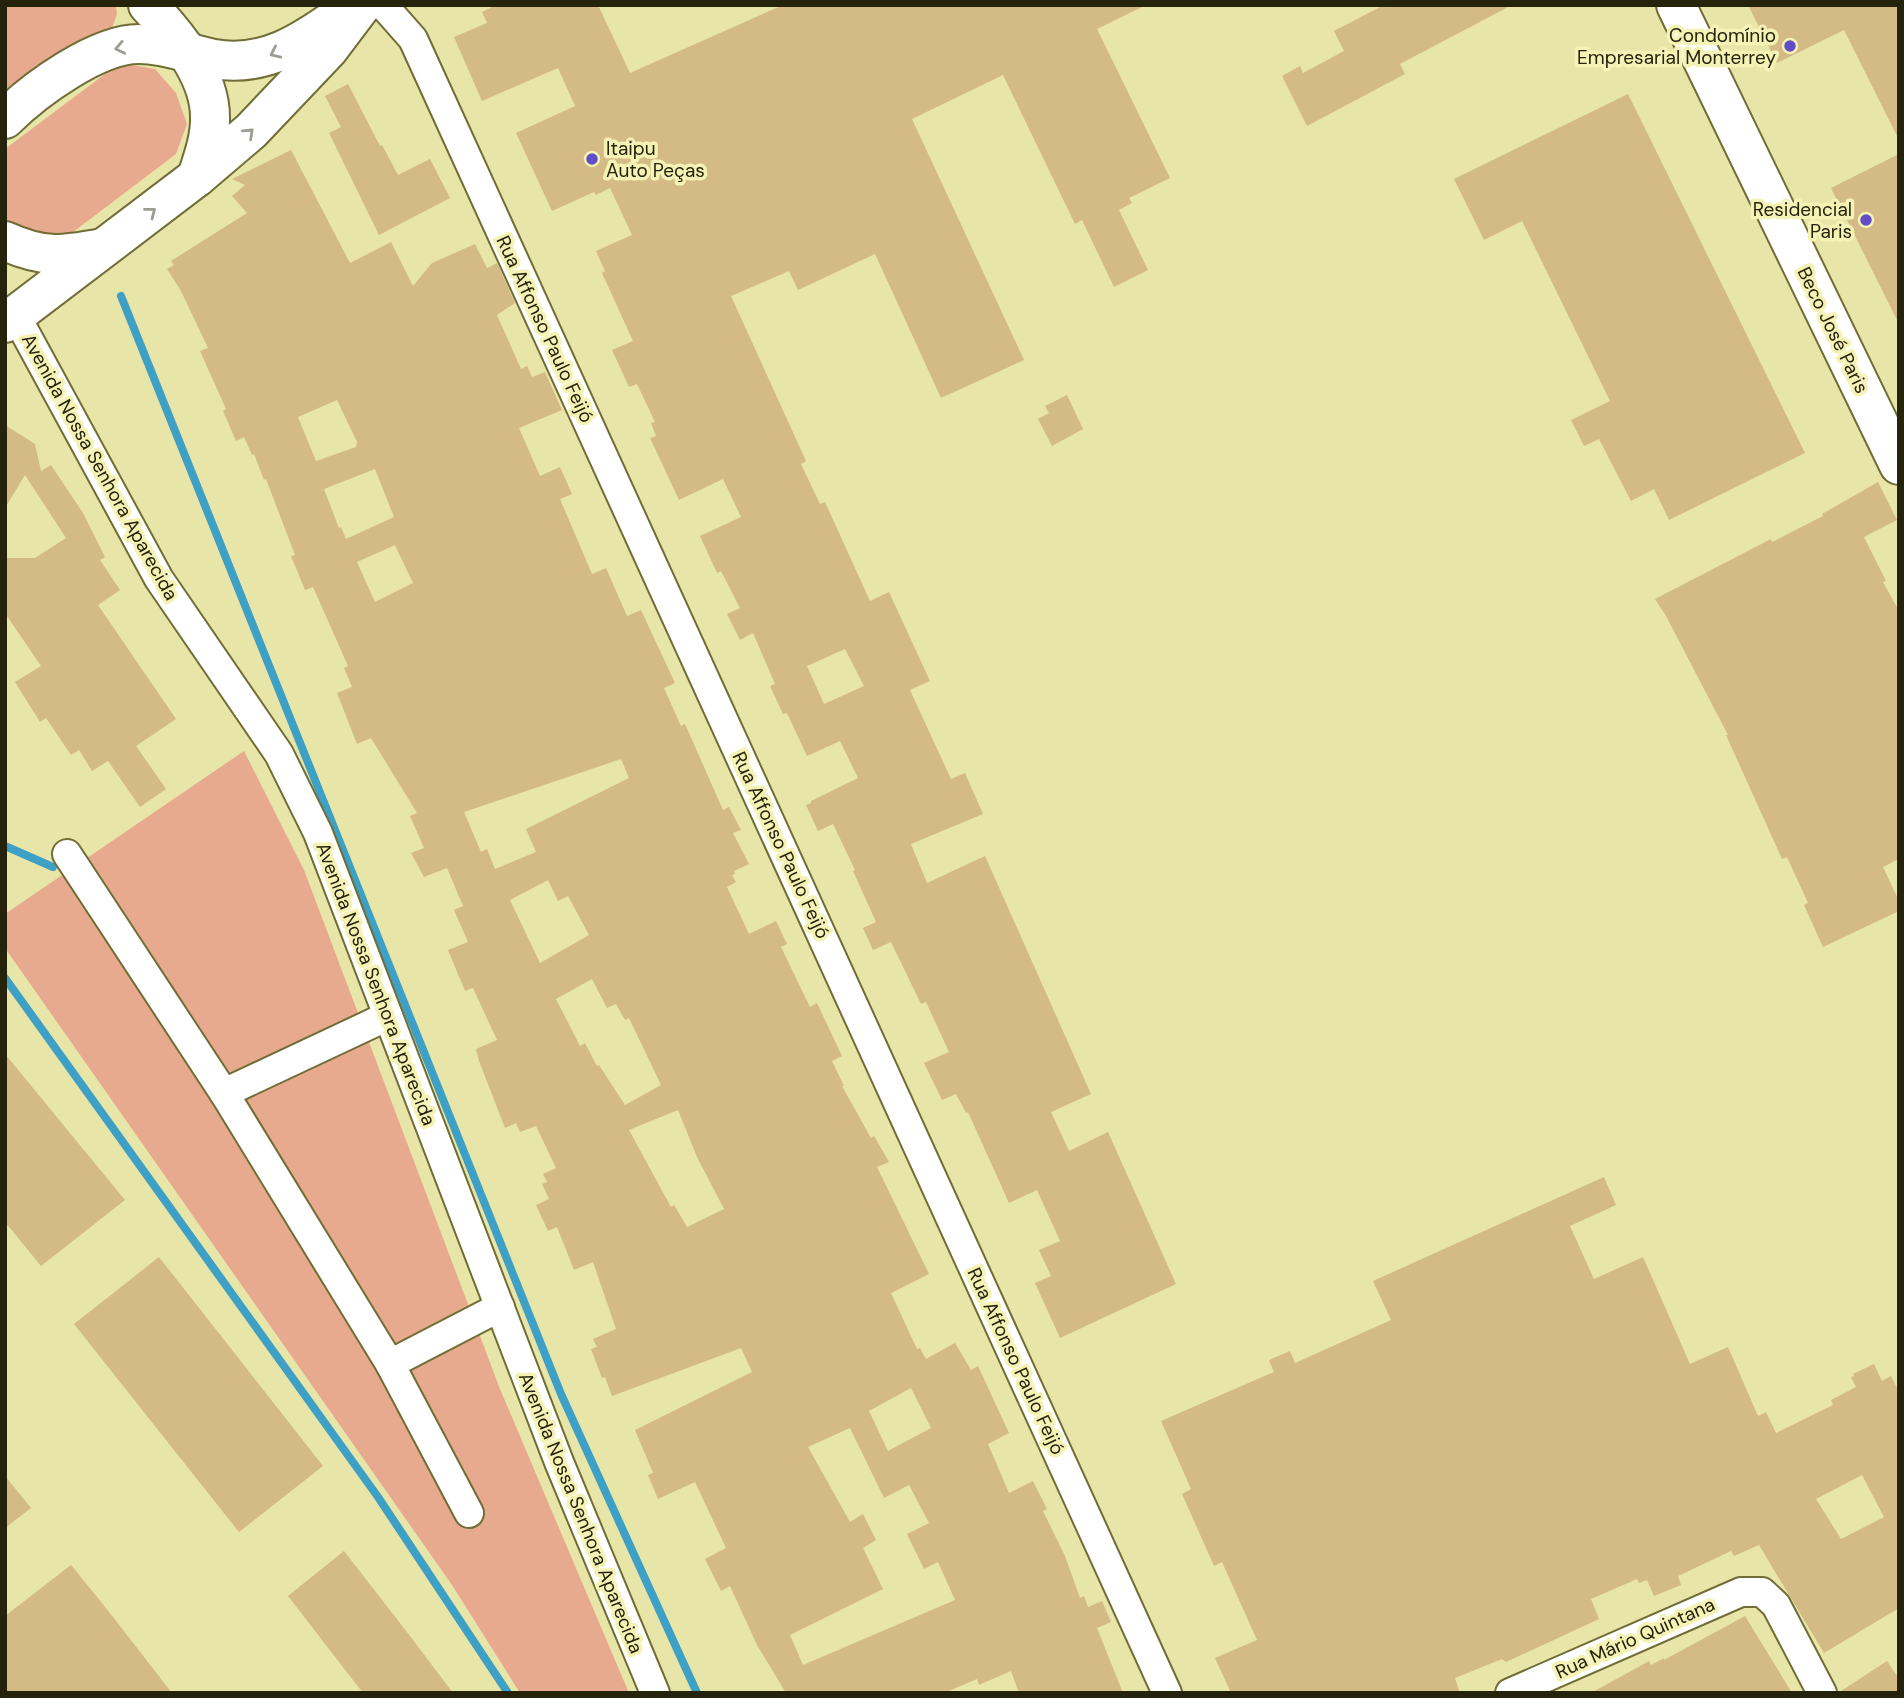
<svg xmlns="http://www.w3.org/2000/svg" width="1904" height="1698" font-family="'DM Sans',sans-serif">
<rect width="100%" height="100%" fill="#e8e5a9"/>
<g fill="#e8aa8f">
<polygon points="5,5 116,5 117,14 111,31 5,110"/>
<polygon points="127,64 155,69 176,93 187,124 176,154 64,239 25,240 5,223 5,149 109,71"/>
<polygon points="244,751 304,870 500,1389 629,1693 520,1693 452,1585 5,948 5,914"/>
</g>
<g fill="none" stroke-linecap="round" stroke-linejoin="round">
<g stroke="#3da0c4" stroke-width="8">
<polyline points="121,296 561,1394 697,1693"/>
<polyline points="5,846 53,867"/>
<polyline points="5,978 378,1497 508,1693"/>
</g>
</g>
<g fill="#d4ba84" fill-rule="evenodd">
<path d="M496 5H598L630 73 783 5H1146L1097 29 1170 178 1129 198 1132 203 1119 210 1148 270 1114 287 1082 220 1075 224 1003 75 912 119 1024 360 941 398 875 254 798 290 789 271 731 296 806 461 801 464 820 504 825 502 870 601 889 592 930 681 910 690 951 779 965 773 983 814 911 844 927 883 985 856 1091 1094 1051 1112 1069 1151 1108 1132 1176 1284 1060 1338 1035 1283 1051 1276 1039 1250 1060 1241 1037 1190 1009 1203 968 1112 966 1113 956 1094 942 1100 924 1063 949 1052 926 1002 921 1004 891 942 873 950 863 928 876 922 853 871 855 870 833 824 818 831 806 805 811 803V801L858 778 840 741 807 756 787 713 783 714 770 686 775 684 753 633 740 640 727 614 740 608 721 571 717 573 700 536 741 517 723 479 679 500 650 438 656 436 651 423 655 422 637 384 629 387 612 350 633 341 602 273 605 271 596 251 632 235 610 188 596 195 594 192 552 211 516 133 575 106 558 68 482 101 454 37 487 23 482 12ZM845 649 864 686 824 704 807 666Z"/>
<polygon points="1384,5 1512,5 1400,64 1405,74 1307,126 1282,76 1300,66 1303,73 1344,51 1334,31"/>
<polygon points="1748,5 1899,5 1899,140 1844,30 1777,63"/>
<polygon points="348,84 380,146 382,145 398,175 430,159 450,198 379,235 329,133 341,127 325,96"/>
<polygon points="1628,94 1805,453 1669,520 1654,489 1631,501 1599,439 1584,446 1571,420 1610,401 1522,221 1484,240 1454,179"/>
<path d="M291 150 350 263 391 242 413 286 432 263 475 244 487 268 497 263 515 303 497 315 521 369 527 366 532 377 545 372 562 410 519 428 540 476 560 467 572 494 560 499 592 574 606 568 627 616 641 610 675 683 664 688 681 726 685 724 723 810 729 807 741 830 733 833 749 864 734 871 735 874 732 875 736 882 727 887 749 934 776 921 787 944 781 947 810 1007 817 1003 842 1056 832 1061 844 1086H842L871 1138 874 1136 889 1162 877 1167 929 1274 891 1293 917 1349 920 1348 926 1359 955 1343 971 1370 978 1366 1009 1433 988 1444 1009 1493 1033 1481 1047 1509 1043 1511 1065 1556 1080 1598 1084 1596 1088 1607 1102 1601 1111 1622 1097 1628 1123 1693H1019L1011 1671 979 1685 977 1679 944 1693H786L757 1645 730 1586 721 1591 705 1559 726 1548 695 1482 658 1499 648 1475 653 1473 635 1430 752 1372 741 1348 612 1396 605 1377 602 1378 591 1349 597 1347 593 1339 616 1329 593 1262 574 1270 557 1227 548 1231 536 1205 549 1199 542 1184 547 1182 543 1174 556 1168 536 1126 520 1132 516 1123 505 1128 479 1061 476 1049 497 1040 473 988 465 991 448 950 468 942 454 910 463 906 447 868 424 877 411 853 424 848 410 816 417 813 371 738 357 744 337 693 352 687 344 668 348 666 313 587 305 590 291 556 295 555 266 479 264 480 254 454 252 455 244 437 236 441 223 411 226 409 200 351 208 348 181 291 167 269 174 265 171 261 247 213 232 196 245 185 232 179ZM337 400 357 442 356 447 316 461 298 417ZM375 469 394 517 346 539 341 527 339 528 324 489ZM395 545 413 583 375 602 357 562ZM621 759 629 778 526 829 536 852 495 869 487 849 481 852 464 812ZM548 880 558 901 568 896 589 935 540 963 510 900ZM592 979 607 1008 616 1004 625 1020 629 1018 661 1085 625 1105 599 1065 597 1066 585 1043 580 1046 556 999ZM678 1110 697 1157 724 1209 687 1227 674 1205 671 1207 629 1130ZM911 1388 931 1428 888 1451 869 1411ZM850 1428 884 1498 909 1485 929 1523 907 1534 924 1569 938 1562 955 1600 803 1665 790 1635 883 1589 863 1548 876 1540 863 1514 850 1522 808 1447Z"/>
<polygon points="1899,154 1899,324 1831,188"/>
<polygon points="1067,395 1083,429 1052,446 1038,419 1049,413 1045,406"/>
<polygon points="5,425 35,444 41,471 51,465 83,513 105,557 100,560 120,590 98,605 176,719 136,746 166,789 140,807 108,761 92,771 79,750 71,755 46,718 40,722 15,682 41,666 5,613 5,558 35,558 66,538 25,475 5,508"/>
<polygon points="1878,482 1897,520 1864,537 1886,581 1883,582 1899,611 1899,859 1883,867 1899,901 1899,911 1823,947 1804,905 1808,903 1787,857 1782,859 1726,735 1728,735 1666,616 1655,599 1771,539 1772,542 1823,516 1822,514"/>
<polygon points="5,1054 125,1200 41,1266 5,1222"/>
<path d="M1604 1177 1616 1205 1570 1226 1594 1279 1643 1257 1690 1364 1728 1347 1758 1416 1766 1412 1776 1433 1833 1405 1831 1400 1856 1387 1851 1377 1854 1376 1853 1374 1874 1364 1882 1381 1891 1376 1899 1392V1608L1824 1653 1759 1545 1734 1556 1731 1551 1678 1576 1681 1585 1654 1596 1647 1580 1639 1583 1637 1579 1591 1599 1599 1619 1506 1662 1502 1659 1455 1678 1460 1693H1231L1215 1658 1257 1640 1222 1562 1214 1566 1182 1494 1191 1489 1161 1421 1274 1372 1269 1360 1290 1351 1295 1363 1391 1320 1373 1281ZM1862 1475 1884 1517 1841 1539 1816 1499Z"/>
<polygon points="159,1257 323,1466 239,1532 74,1324"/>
<polygon points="5,1476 31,1508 5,1528"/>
<polygon points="344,1551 410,1636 453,1693 363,1693 288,1596"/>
<polygon points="71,1565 106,1608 172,1693 5,1693 5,1616"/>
<polygon points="1745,1616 1792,1693 1591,1693 1649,1661 1651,1665 1664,1658 1664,1660"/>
<polygon points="1887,1661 1899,1679 1899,1693 1838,1693"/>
</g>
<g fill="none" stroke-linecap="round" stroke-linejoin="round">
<g stroke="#706d35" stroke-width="32">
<g id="street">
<polyline points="383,5 413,39 1167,1693"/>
<polyline points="16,316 159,579 279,754 318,833 559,1462 655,1693"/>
<polyline points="67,854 224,1093 390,1364 469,1513"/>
<polyline points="224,1093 388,1016"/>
<polyline points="390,1364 500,1307"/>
<polyline points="1510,1693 1741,1592 1762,1592 1776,1605 1822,1693"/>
</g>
</g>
<g stroke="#706d35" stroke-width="42">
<g id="secondary">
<path d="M148 5C176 34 211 76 210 119 210 139 203 158 197 177"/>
<polyline points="1676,5 1899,465"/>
<path d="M5 119C34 90 98 43 140 44 164 44 190 54 214 59 264 68 303 42 342 14"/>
<path d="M5 241C45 259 62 255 103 248"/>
<polyline points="5,323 197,177 251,131 328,50 362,5"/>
</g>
</g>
<use href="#street" stroke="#fff" stroke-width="28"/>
<use href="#secondary" stroke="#fff" stroke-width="38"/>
</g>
<defs><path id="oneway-chevron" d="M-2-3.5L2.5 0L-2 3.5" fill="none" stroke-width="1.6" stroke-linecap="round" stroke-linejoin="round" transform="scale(1.75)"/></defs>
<g stroke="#9d9c92">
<use href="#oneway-chevron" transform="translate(120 48) rotate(168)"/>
<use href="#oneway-chevron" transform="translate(275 53) rotate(155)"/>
<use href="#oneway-chevron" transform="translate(249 133) rotate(-43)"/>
<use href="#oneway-chevron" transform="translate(151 212) rotate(-38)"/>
</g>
<g fill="#614dc6" stroke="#f5f2b6" stroke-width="2.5">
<circle cx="1790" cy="46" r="7"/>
<circle cx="592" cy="159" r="7"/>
<circle cx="1866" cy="220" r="7"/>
</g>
<g text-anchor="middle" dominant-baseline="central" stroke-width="7" stroke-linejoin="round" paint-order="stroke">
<g font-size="19" fill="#25230c" stroke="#f5f2b6" text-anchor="end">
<text x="1776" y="35">Condomínio<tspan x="1776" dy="22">Empresarial Monterrey</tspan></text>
<text x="606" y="148" text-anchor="start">Itaipu<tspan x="606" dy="22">Auto Peças</tspan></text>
<text x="1852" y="209">Residencial<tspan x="1852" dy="22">Paris</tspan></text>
</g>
<g font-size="19" fill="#25230c" stroke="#f5f2b6">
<text transform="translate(545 329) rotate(65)">Rua Affonso Paulo Feijó</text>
<text transform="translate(1833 330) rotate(64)">Beco José Paris</text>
<text transform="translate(100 467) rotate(61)">Avenida Nossa Senhora Aparecida</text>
<text transform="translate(781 845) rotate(65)">Rua Affonso Paulo Feijó</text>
<text transform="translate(376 984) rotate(69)">Avenida Nossa Senhora Aparecida</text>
<text transform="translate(1016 1361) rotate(65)">Rua Affonso Paulo Feijó</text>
<text transform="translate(581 1513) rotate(68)">Avenida Nossa Senhora Aparecida</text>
<text transform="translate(1635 1638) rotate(-24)">Rua Mário Quintana</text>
</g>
</g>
<rect width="1904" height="1698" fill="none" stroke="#25230c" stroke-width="14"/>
</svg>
